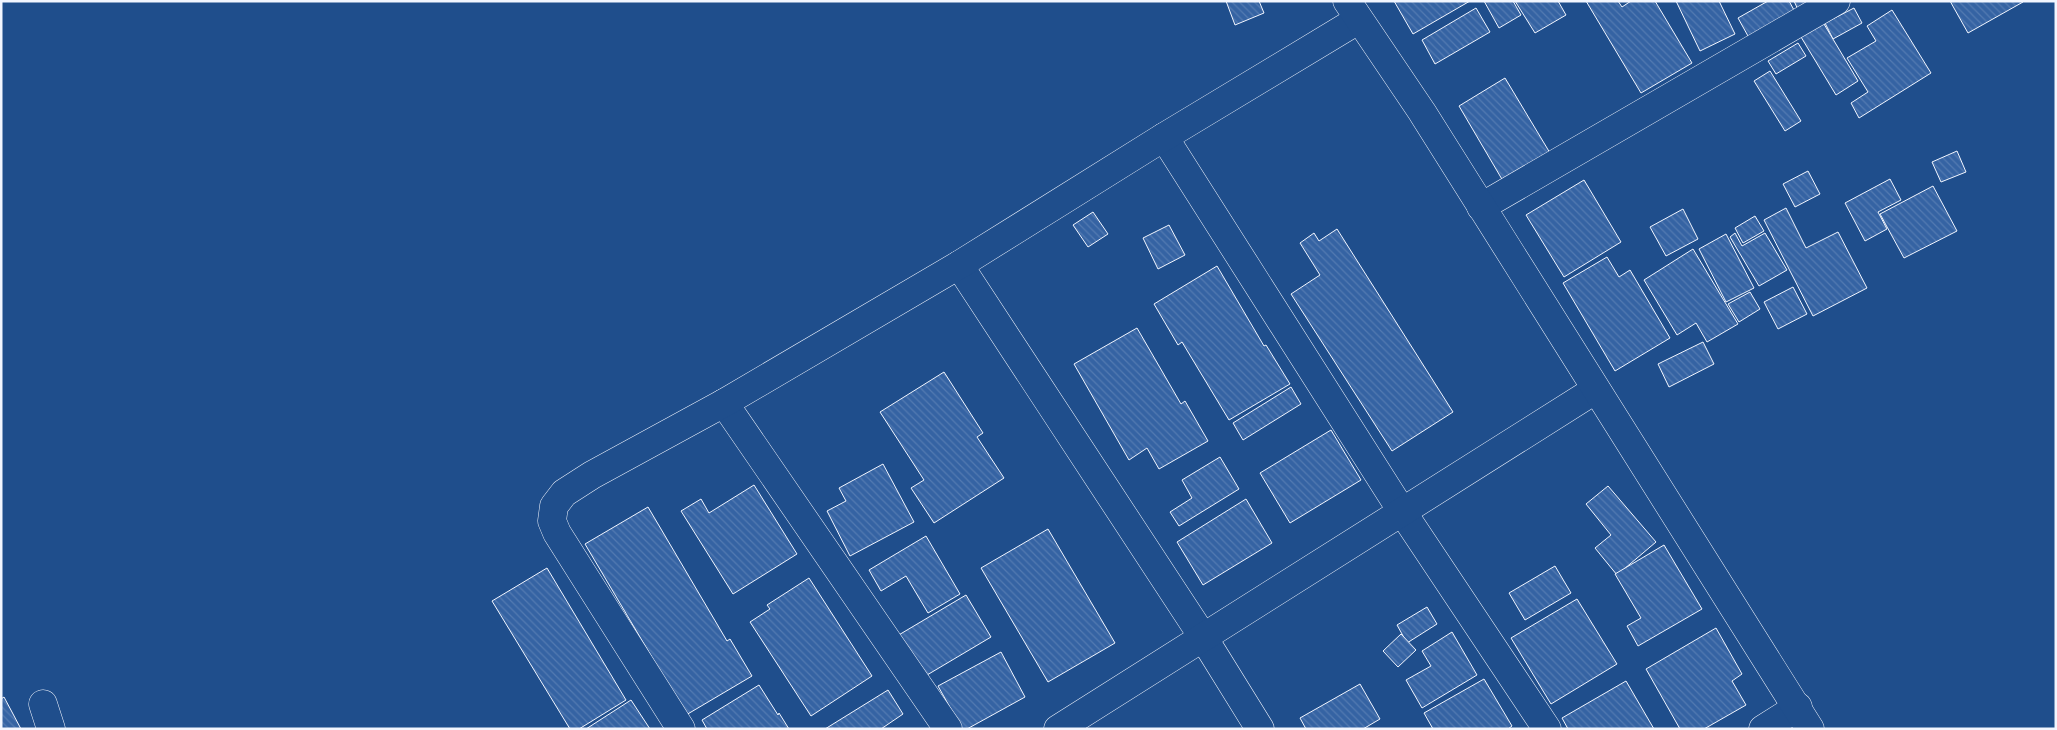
<svg xmlns="http://www.w3.org/2000/svg" width="2057" height="730" font-family="'Work Sans',sans-serif">
<defs>
<pattern id="building-back-hatch" width="6" height="6" patternUnits="userSpaceOnUse" patternTransform="scale(1.25)"><rect width="6" height="6" fill="#3563a3"/><path d="M-1 5l2 2M0 0l6 6M5-1l2 2" fill="none" stroke="#537ab1"/></pattern>
</defs>
<rect width="100%" height="100%" fill="#1f4e8c"/>
<g fill="url(#building-back-hatch)" stroke="#f2f6ff">
<polygon points="1226,1 1259,1 1264,13 1235,25"/>
<polygon points="1394,1 1470,1 1413,34"/>
<polygon points="1484,1 1513,1 1521,15 1499,28"/>
<polygon points="1515,1 1558,1 1566,15 1535,33"/>
<polygon points="1586,1 1618,1 1622,7 1631,1 1655,1 1692,63 1641,93"/>
<polygon points="1676,1 1719,1 1735,34 1700,51"/>
<polygon points="1768,1 1789,1 1799,19 1753,45 1738,18"/>
<polygon points="1794,1 1825,1 1800,14"/>
<polygon points="1950,1 2023,1 2023,2 1968,33"/>
<polygon points="1476,8 1490,32 1435,64 1422,40"/>
<polygon points="1854,8 1862,23 1833,39 1825,23"/>
<polygon points="1892,10 1931,73 1859,118 1851,103 1868,92 1847,58 1876,41 1867,26"/>
<polygon points="1821,19 1858,81 1836,95 1798,32"/>
<polygon points="1798,43 1806,56 1776,74 1768,61"/>
<polygon points="1770,71 1801,121 1785,131 1754,81"/>
<polygon points="1505,78 1550,153 1503,181 1459,106"/>
<polygon points="1957,151 1966,172 1941,182 1932,162"/>
<polygon points="1808,171 1820,194 1795,207 1783,184"/>
<polygon points="1890,179 1901,200 1878,212 1887,229 1865,241 1845,203"/>
<polygon points="1584,180 1621,242 1564,277 1526,215"/>
<polygon points="1933,186 1957,231 1904,258 1880,214"/>
<polygon points="1786,208 1806,248 1838,232 1867,288 1813,316 1764,220"/>
<polygon points="1683,209 1698,239 1666,256 1650,227"/>
<polygon points="1093,212 1108,234 1088,247 1073,225"/>
<polygon points="1755,216 1764,231 1743,243 1735,228"/>
<polygon points="1169,225 1185,255 1158,269 1143,238"/>
<polygon points="1337,229 1453,412 1392,451 1291,294 1320,275 1300,243 1314,233 1319,241"/>
<polygon points="1735,233 1742,246 1765,233 1787,270 1759,286 1730,237"/>
<polygon points="1726,234 1754,288 1726,302 1699,249"/>
<polygon points="1693,249 1738,324 1707,342 1696,323 1677,335 1644,280"/>
<polygon points="1607,257 1619,277 1630,270 1670,338 1615,371 1563,283"/>
<polygon points="1217,266 1264,346 1266,345 1290,384 1229,420 1182,342 1178,345 1154,304"/>
<polygon points="1793,287 1807,314 1778,329 1764,302"/>
<polygon points="1750,292 1760,309 1739,322 1728,304"/>
<polygon points="1137,328 1181,404 1185,401 1208,441 1159,469 1147,448 1129,460 1074,364"/>
<polygon points="1703,342 1714,364 1669,387 1658,364"/>
<polygon points="944,372 983,433 977,437 1004,478 934,523 911,488 924,480 880,412"/>
<polygon points="1291,387 1301,404 1243,440 1233,423"/>
<polygon points="1331,430 1361,480 1290,523 1260,473"/>
<polygon points="1220,457 1239,489 1179,526 1170,512 1192,498 1182,480"/>
<polygon points="883,464 914,522 850,556 827,511 846,501 839,488"/>
<polygon points="754,485 797,554 733,594 681,511 701,499 709,513"/>
<polygon points="1608,486 1656,542 1617,575 1595,548 1611,535 1586,504"/>
<polygon points="1246,499 1272,543 1203,585 1177,542"/>
<polygon points="648,507 727,641 730,639 752,676 686,715 585,544"/>
<polygon points="1048,529 1115,643 1048,682 981,568"/>
<polygon points="926,536 960,594 928,613 906,576 881,591 869,570"/>
<polygon points="1664,545 1702,609 1638,646 1627,626 1641,618 1615,574"/>
<polygon points="1555,566 1571,593 1525,620 1509,593"/>
<polygon points="547,568 626,700 579,729 570,729 492,601"/>
<polygon points="809,578 872,676 811,716 750,622 770,609 767,605"/>
<polygon points="966,595 991,637 922,678 897,636"/>
<polygon points="1577,599 1617,664 1551,704 1511,638"/>
<polygon points="1427,607 1437,624 1407,643 1397,625"/>
<polygon points="1716,628 1742,674 1732,681 1746,705 1704,729 1680,729 1646,669"/>
<polygon points="1452,632 1477,675 1422,708 1406,680 1431,666 1422,651"/>
<polygon points="1401,634 1416,650 1398,667 1383,651"/>
<polygon points="1001,652 1025,697 967,729 962,729 938,686"/>
<polygon points="1484,679 1512,726 1508,729 1433,729 1424,713"/>
<polygon points="1626,681 1654,729 1568,729 1562,718"/>
<polygon points="1360,684 1380,719 1363,729 1306,729 1300,718"/>
<polygon points="759,685 778,715 779,713 789,729 707,729 702,720"/>
<polygon points="888,690 903,714 881,729 825,729"/>
<polygon points="4,697 21,729 1,729 1,699"/>
<polygon points="631,700 650,729 586,729"/>
</g>
<g fill="none" stroke-linecap="round" stroke-linejoin="round">
<g stroke="#f2f6ff" stroke-width="29">
<g id="street">
<polyline points="1164,137 1403,513 1547,729"/>
<polyline points="1481,207 1836,1"/>
<polyline points="959,265 1203,637 1260,729"/>
<polyline points="724,403 948,729"/>
<polyline points="43,704 51,729"/>
<polyline points="681,729 557,533 552,521 554,506 564,493 592,475 724,403 959,265 1164,137 1358,20"/>
<path d="M1058 729C1237 615 1417 504 1595 390"/>
<polyline points="1763,729 1798,707"/>
</g>
</g>
<g stroke="#f2f6ff" stroke-width="29">
<polyline id="secondary" points="1347,1 1422,112 1810,729"/>
</g>
<use href="#street" stroke="#1f4e8c" stroke-width="28"/>
<use href="#secondary" stroke="#1f4e8c" stroke-width="28"/>
</g>
<rect width="2057" height="730" fill="none" stroke="#f2f6ff" stroke-width="5"/>
</svg>
